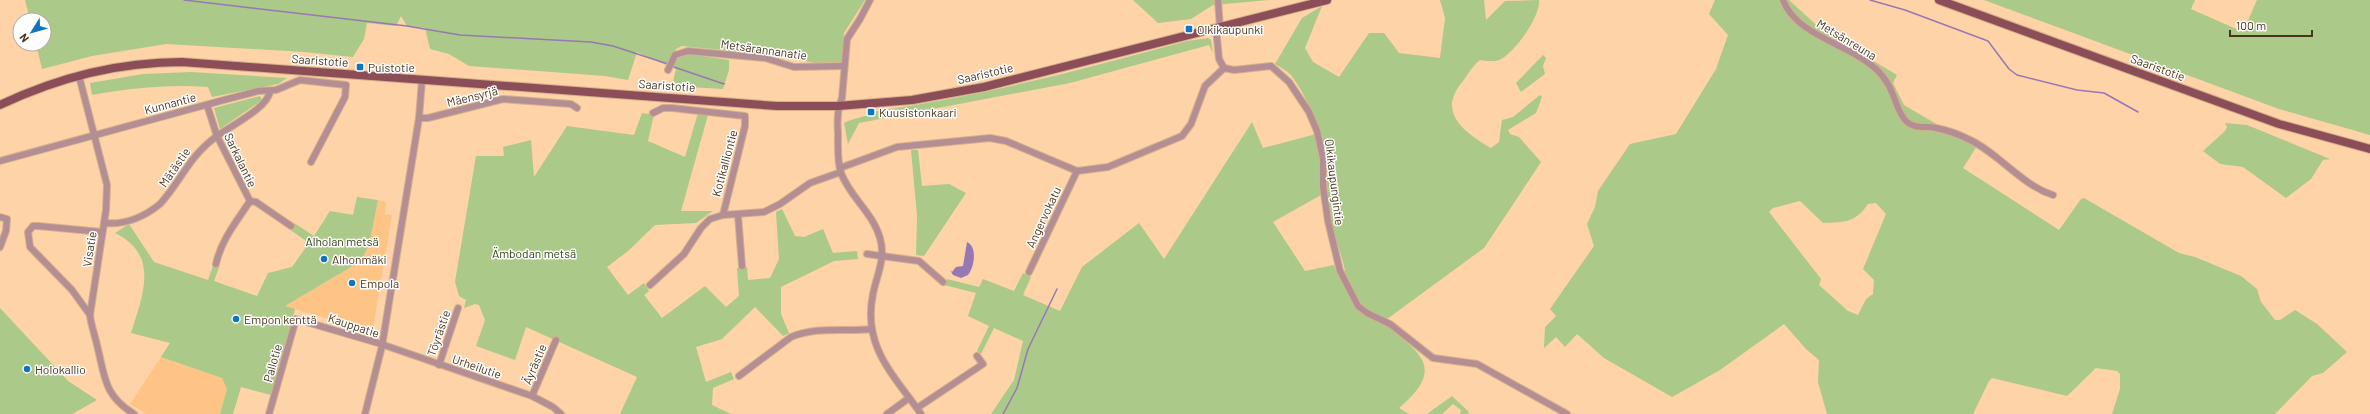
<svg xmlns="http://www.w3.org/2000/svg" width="2370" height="414" font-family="Barlow,sans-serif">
<rect width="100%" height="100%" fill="#fdd3a7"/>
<g fill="#fec485">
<polygon points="378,200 386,202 385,214 392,215 373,328 368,331 285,306 361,261 369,245"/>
<polygon points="161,357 222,378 227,389 220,414 147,414 130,404"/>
</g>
<g fill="#abc988" fill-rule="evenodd">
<polygon points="25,0 865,0 844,33 842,62 815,63 782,56 682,46 676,49 666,65 637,52 628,80 605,76 469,66 449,54 430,49 425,28 407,26 401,16 396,26 367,23 364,39 353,57 304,52 166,44 92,56 42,69 36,44 44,44 44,20 30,20"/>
<polygon points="1133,0 1269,0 1213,5 1191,19 1158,23"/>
<path d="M1440 0H1484L1486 20 1505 1 1539 0C1541 16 1514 54 1499 60 1493 62 1486 61 1480 60 1472 66 1469 73 1463 81 1436 112 1464 132 1491 148L1499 142 1502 120 1513 117 1540 95 1542 97 1536 113 1508 130 1510 134 1519 137 1541 162 1484 248 1383 322C1418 353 1448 366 1399 408L1409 414H991L1014 380 1023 341 994 328 981 354 977 351 989 326 968 316 976 293 944 285 947 279 979 287 983 279 1014 291 1023 273 1031 277 1023 295 1060 311 1082 267 1139 223 1164 259 1252 122 1263 148 1316 134 1320 155 1321 195 1273 222 1305 271 1334 265 1336 271H1345C1342 253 1333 237 1330 219 1326 202 1328 185 1326 167 1323 140 1308 95 1290 74 1286 70 1280 67 1275 64L1302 18 1322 6 1305 48 1313 62 1339 77 1369 33H1384L1399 53 1440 58 1445 18Z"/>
<path d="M1715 0H1789L1823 31 1897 75 1893 83 1904 105 1938 125 1980 141 1963 168 2059 230 2081 199 2084 198 2179 253 2195 257 2241 276 2257 289 2261 302 2275 320H2280L2295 310 2317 324 2347 352 2323 373 2312 376 2275 414H2112L2120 389V374L2117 371 2096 368 2067 396 1992 378 1989 381 1973 414H1827L1818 382 1819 360 1806 349 1784 324 1720 370 1672 397 1604 358 1577 334 1565 347 1556 337 1544 348 1545 327 1556 316 1550 309 1594 246 1587 224 1595 207 1598 191 1630 144 1676 134 1716 69 1728 35 1709 14ZM1800 201 1823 223C1845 222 1855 223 1868 204L1876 203 1886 214 1863 269 1874 280 1873 294 1866 299 1858 315 1848 311 1819 285 1821 279 1769 212 1773 208Z"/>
<polygon points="1984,0 2195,0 2191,9 2243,32 2257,0 2370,0 2370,135 2279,109"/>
<path d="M1208 38 1211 40 1213 53 1209 45 1070 83 859 123 848 144 844 123C855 117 869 117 877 111 982 96 1085 69 1187 41Z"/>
<polygon points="687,54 729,60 729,70 723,89 672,86 676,69 672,67 675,60"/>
<polygon points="1543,55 1546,58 1543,66 1545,74 1521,92 1516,83"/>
<path d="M191 72 287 78 278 84 212 97 208 87C169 84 131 88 92 95L90 83 143 74Z"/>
<polygon points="260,96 262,100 220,129 214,108"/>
<polygon points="655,110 648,141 685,157 698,113 708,115 681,211 713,211 696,223 655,225 628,251 607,267 628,295 644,283 649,291 644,295 662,318 705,286 726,307 739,296 737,268 747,267 748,280 770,278 779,259 776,212 782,209 795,236 804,237 823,229 833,253 857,251 858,259 834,261 781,287 781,314 789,333 783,336 755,307 722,339 696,347 706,382 731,372 734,379 713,388 712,405 731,414 620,414 637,377 526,327 515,360 476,346 485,320 479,305 475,304 464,308 466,300 459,296 455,282 476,156 504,156 503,147 531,140 534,177 567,126 634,135 642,113 648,114"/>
<polygon points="2225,123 2247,125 2330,159 2323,160 2311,179 2286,198 2243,167 2220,164 2203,151 2225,131 2227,127"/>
<polygon points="911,150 918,150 922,186 949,184 966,193 924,256 916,255 917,216"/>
<path d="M357 197 378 200 369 245 361 261 285 306 295 309 271 395 241 387 233 414H220L227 389 222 378 161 357 170 343 131 333C143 295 160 255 115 233L129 224 154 262 208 280 214 263 219 267 214 281 257 296 268 273 292 267 309 243 289 229 294 223 314 236 330 211 353 215Z"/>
<polygon points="0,308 68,381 97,400 72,414 0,414"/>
<polygon points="1452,396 1469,412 1468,414 1460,414 1461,410 1453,404 1442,414 1427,414"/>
</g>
<path fill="#9877b5" d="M967 242C978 247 974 268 968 275L961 278 953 275 950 270 952 272 956 267 963 266Z"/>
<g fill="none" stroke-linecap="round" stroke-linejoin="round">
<g stroke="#9877b5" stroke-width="1.5">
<polyline points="184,0 407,26 460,35 591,42 613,46 668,64"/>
<polyline points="1870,0 1905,10 1988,41 2009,69 2017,75 2077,90 2104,93 2138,112"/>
<polyline points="671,66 724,84"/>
<polyline points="1003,414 1017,388 1028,349 1057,289"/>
</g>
<g stroke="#d6b089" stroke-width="8">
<g id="minor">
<path d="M870 0 860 19 847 39 842 98C837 109 837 121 838 133 838 146 837 161 841 173 850 197 873 213 880 238 886 259 877 274 873 294 862 347 894 375 921 414"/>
<polyline points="1218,0 1220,28"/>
<path d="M1783 0C1795 33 1842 43 1867 62 1879 70 1888 81 1893 95 1897 104 1899 115 1907 122 1915 129 1926 126 1936 128 1946 130 1958 134 1968 139 1999 153 2021 185 2053 195"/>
<polyline points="1216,28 1219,59 1224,68 1234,70 1271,66 1289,82 1309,112 1317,131 1323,158 1323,186 1328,221 1340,271 1358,306 1367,313 1390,324 1433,358 1477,364 1567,414"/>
<polyline points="668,70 675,55 688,51 765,58 794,67 844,66"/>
<path d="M79 76 107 185 106 210 90 315C91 326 95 335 97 345 105 376 103 395 134 414"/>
<path d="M207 105 217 136 250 201C237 221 221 240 216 264"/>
<polyline points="653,113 663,108 672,108 745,116 745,126 723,215"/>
<polyline points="419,118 428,118 503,99 571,104 577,108"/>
<polyline points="0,161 220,101 258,91 276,90 300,80 346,85 345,97 311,162"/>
<polyline points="840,168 897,147 990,138 1006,141 1077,171 1108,167 1182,136 1191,124 1205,86 1224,68"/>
<polyline points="250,201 256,202 291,226"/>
<polyline points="738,215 742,266"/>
<polyline points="0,217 7,219 6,231 0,247"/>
<path d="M104 223C124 225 144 217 160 204 182 180 188 157 217 136 231 126 269 107 270 91"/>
<polyline points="867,254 919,261 943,282"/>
<polyline points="1029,272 1077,171"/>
<polyline points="650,285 684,254 701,228 710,219 723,215 764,212 780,204 810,183 841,172"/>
<polyline points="90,315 72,290 30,247 28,232 33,226 38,226 102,232"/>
<polyline points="439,365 458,308"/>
<path d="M739 376 791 337C817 326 844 332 872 329"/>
<polyline points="532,396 556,340"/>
<polyline points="917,408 983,364 977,356"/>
<polyline points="269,414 296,319 378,343 532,396 553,407 561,414"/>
<polyline points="365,414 382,346 419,118 422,80"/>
<polyline points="887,414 909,398"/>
</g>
</g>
<g stroke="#d6b089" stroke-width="10">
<g id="major">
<polyline points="1939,0 2279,124 2370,149"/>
<path d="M0 105C57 78 119 62 182 62L777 106H838L912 100 984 87 1327 0"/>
</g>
</g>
<use href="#minor" stroke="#b38e94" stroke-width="6"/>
<use href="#major" stroke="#8b4d58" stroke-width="8"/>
</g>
<g fill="#0f75c0" stroke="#fdfdfd" stroke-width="1.5">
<rect x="1185" y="25" width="8" height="8" rx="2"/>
<rect x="356" y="63" width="8" height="8" rx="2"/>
<rect x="867" y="108" width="8" height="8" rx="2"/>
<circle cx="324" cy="259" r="4"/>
<circle cx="352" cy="283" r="4"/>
<circle cx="236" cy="319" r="4"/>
<circle cx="27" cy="369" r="4"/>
</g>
<g text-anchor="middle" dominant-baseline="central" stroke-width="3" stroke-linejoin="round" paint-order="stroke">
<g font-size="12" fill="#4a361f" stroke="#fdfdfd" text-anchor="start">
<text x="1197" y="29">Olkikaupunki</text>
<text x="368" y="67">Puistotie</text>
<text x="879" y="112">Kuusistonkaari</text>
<text x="332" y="259">Alhonmäki</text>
<text x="360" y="283">Empola</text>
<text x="244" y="319">Empon kenttä</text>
<text x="35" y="369">Holokallio</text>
</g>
<g font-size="12" fill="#4a361f" stroke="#fdfdfd">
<text transform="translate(1847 39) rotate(31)">Metsänreuna</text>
<text transform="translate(764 49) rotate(8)">Metsärannanatie</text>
<text transform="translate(320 60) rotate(4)">Saaristotie</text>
<text transform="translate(2158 67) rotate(20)">Saaristotie</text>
<text transform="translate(985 73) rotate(-13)">Saaristotie</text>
<text transform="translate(667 85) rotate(4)">Saaristotie</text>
<text transform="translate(472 96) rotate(-14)">Mäensyrjä</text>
<text transform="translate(170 103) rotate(-15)">Kunnantie</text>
<text transform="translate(241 160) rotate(64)">Sarkalantie</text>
<text transform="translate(724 163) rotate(-75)">Kotikalliontie</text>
<text transform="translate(174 167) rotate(-55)">Mätästie</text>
<text transform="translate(1335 182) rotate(83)">Olkikaupungintie</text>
<text transform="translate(1043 217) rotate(-65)">Angervokatu</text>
<text transform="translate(89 249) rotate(-81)">Visatie</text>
<text transform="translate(354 325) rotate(18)">Kauppatie</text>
<text transform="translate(438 333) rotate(-71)">Töyrästie</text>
<text transform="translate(272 363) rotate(-74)">Pallotie</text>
<text transform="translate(534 364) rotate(-67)">Äyrästie</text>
<text transform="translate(477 366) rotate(19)">Urheilutie</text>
</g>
<g font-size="12" fill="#2f4211" stroke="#fdfdfd">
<text x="342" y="241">Alholan metsä</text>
<text x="534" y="253">Ämbodan metsä</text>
</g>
</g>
<g transform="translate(32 32) rotate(233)"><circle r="19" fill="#fdfdfd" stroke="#b5ada4"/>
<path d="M0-3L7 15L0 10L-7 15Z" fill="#0f75c0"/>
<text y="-6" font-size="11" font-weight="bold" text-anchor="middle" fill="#4a361f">N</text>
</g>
<path d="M2230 30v6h82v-6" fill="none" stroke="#4a361f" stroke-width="2"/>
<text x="2236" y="30" font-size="12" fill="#4a361f" stroke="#fdfdfd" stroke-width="3" paint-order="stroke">100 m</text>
</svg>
